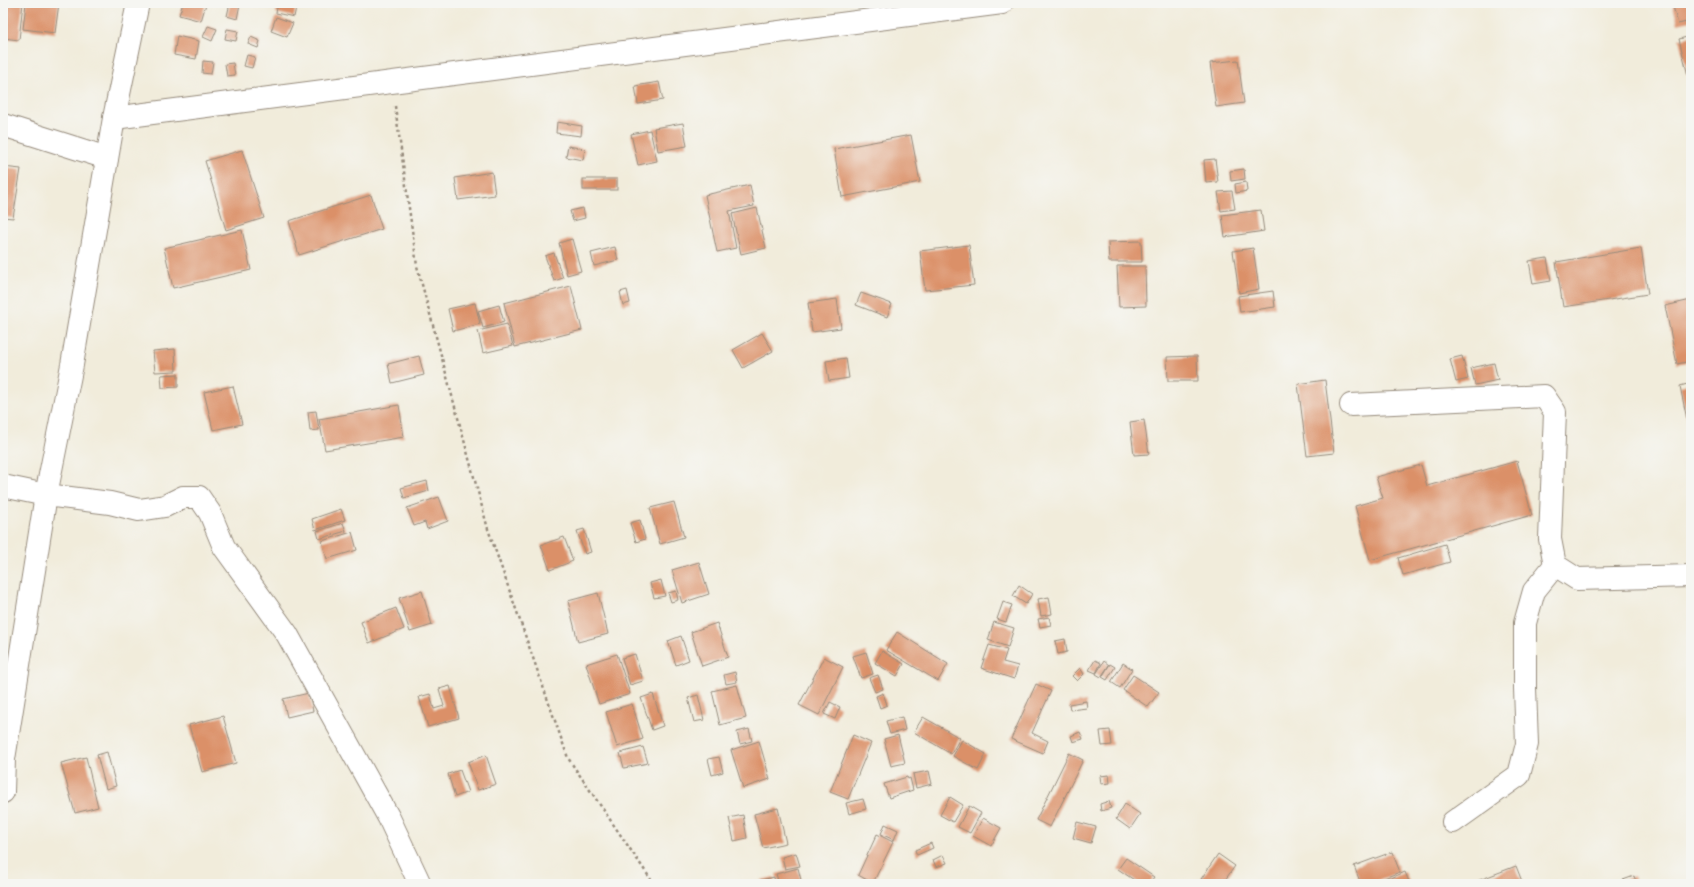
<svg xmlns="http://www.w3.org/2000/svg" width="1694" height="887" font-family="'Gochi Hand',sans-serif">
<rect width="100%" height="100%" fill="#f6f6f2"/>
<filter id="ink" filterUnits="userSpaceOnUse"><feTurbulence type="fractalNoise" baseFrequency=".025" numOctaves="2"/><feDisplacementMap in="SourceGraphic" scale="8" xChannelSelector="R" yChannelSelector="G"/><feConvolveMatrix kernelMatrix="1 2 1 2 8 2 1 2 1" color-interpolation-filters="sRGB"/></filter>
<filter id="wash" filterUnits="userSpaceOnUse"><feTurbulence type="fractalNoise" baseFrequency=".012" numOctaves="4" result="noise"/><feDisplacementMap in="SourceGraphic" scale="16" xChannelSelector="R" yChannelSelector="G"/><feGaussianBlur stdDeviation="0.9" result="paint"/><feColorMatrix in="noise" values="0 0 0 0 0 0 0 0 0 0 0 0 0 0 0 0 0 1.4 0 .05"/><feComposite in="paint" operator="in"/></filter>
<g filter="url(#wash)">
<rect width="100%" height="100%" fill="#f1ecdb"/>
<g id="blocks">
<g fill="#db9067">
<polygon points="3,3 23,3 19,40 3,38"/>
<polygon points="26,3 59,3 55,33 23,29"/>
<polygon points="183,3 206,4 201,21 179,15"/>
<polygon points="230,3 240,4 237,19 227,16"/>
<polygon points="278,3 297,3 294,17 276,13"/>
<polygon points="1672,3 1691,3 1691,21 1678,24"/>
<polygon points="276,17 293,23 287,37 271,31"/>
<polygon points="208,26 217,29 212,41 203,37"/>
<polygon points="227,29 238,31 236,41 225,39"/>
<polygon points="177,36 199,41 196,59 174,55"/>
<polygon points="1691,36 1691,84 1690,84 1679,39"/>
<polygon points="251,37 260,41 258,48 248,44"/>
<polygon points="247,55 255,57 252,68 244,66"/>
<polygon points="1238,60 1244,103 1216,107 1210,63"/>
<polygon points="203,61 213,62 211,74 202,73"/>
<polygon points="233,63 235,75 227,76 225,64"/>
<polygon points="659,82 663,100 638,104 635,86"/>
<polygon points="557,122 582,126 581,136 556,133"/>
<polygon points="683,123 687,146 658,151 654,128"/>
<polygon points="650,130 657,161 638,165 631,134"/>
<polygon points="911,135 920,182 842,197 834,149"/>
<polygon points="568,146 585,149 583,160 566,157"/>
<polygon points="242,150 264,218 226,230 205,161"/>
<polygon points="1215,159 1218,182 1206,183 1204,160"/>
<polygon points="3,167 21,169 13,218 3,217"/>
<polygon points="1244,169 1245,179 1231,181 1230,171"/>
<polygon points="492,172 495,195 458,200 455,178"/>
<rect x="583" y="179" width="34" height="11"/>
<polygon points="1246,182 1247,191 1236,193 1235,184"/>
<polygon points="750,185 754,206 729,211 736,248 717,252 705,195"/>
<polygon points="1232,191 1235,209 1221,211 1218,192"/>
<polygon points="371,195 382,229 299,255 289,221"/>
<polygon points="583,208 585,218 573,221 570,211"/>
<polygon points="757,208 766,248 741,254 732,214"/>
<polygon points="1261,210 1264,231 1225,237 1222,215"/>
<polygon points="242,230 251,270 173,288 164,248"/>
<polygon points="572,239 581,271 567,275 559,243"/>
<polygon points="1141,241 1142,262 1109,262 1108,242"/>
<polygon points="969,245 974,285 925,290 920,251"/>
<polygon points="615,247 618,260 594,266 591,253"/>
<polygon points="1253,248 1259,289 1239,293 1233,251"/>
<polygon points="1641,248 1648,294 1563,307 1556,262"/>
<polygon points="554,253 563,278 554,281 545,256"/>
<polygon points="1547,258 1551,281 1533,284 1529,261"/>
<polygon points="1117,266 1145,266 1146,306 1119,307"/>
<polygon points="571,286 582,330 515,347 504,303"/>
<polygon points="627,290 630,303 623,305 620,292"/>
<polygon points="1273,291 1275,307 1240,312 1238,296"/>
<polygon points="861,293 892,304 887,317 856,305"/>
<polygon points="837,299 841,328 812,332 808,303"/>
<polygon points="1691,300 1691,361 1677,364 1665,306"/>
<polygon points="475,303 480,324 453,331 448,309"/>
<polygon points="499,305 504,322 483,328 478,311"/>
<polygon points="507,324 513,346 483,353 478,331"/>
<polygon points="762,333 773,351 743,368 733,350"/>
<polygon points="175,349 176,371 155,372 153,351"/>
<polygon points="419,356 424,375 392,383 388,364"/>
<polygon points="1197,356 1198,381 1168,381 1167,357"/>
<polygon points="1462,356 1468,379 1456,382 1450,359"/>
<polygon points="846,358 849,378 829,381 826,361"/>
<polygon points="1494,363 1498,380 1475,385 1471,368"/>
<polygon points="178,374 178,387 162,388 161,375"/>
<polygon points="1325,380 1334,453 1307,456 1298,384"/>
<polygon points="1691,383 1691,434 1690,434 1680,386"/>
<polygon points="233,386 242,424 213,430 204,392"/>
<polygon points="399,405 404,437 325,450 319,419"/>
<polygon points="316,411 319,430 310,431 308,412"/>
<polygon points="1144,420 1149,454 1134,455 1130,422"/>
<polygon points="1517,461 1532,515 1370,560 1355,506 1383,498 1376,477 1421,465 1427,486"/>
<polygon points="427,481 429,491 404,498 401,488"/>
<polygon points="439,497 448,521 427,529 425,522 414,526 407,508"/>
<polygon points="674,502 684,537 660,544 650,508"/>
<polygon points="341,509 345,520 315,530 312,519"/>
<polygon points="640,520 645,539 636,542 630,523"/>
<polygon points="343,523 346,531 319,539 317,531"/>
<polygon points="584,529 591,552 585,554 577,531"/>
<polygon points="352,532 357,550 327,559 322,541"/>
<polygon points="564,537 573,561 550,570 541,545"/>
<polygon points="1445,544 1450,562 1403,575 1398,558"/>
<polygon points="699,562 709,594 682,603 672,570"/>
<polygon points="661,580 665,596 654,598 650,583"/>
<polygon points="1019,585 1032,594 1026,604 1013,596"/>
<polygon points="422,591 432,625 410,632 399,598"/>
<polygon points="676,591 678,600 671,602 668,593"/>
<polygon points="598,593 608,634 578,642 568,601"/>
<polygon points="1049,597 1052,614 1041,616 1038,599"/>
<polygon points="1003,602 1012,605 1006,622 997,619"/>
<polygon points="396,608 404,629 369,643 361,622"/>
<polygon points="1049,617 1051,625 1040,627 1038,619"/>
<polygon points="994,622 1014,628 1008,647 988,640"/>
<polygon points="717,623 728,657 702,666 691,632"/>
<polygon points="897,632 948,664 938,681 886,650"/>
<polygon points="681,636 689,660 676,665 668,641"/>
<polygon points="1065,639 1067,652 1058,654 1055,641"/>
<polygon points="989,645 1007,650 1003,662 1018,666 1014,679 981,668"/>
<polygon points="882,651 904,664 897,676 875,663"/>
<polygon points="866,652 873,674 861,678 853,656"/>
<polygon points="617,654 630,694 599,704 586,664"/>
<polygon points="635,654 643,681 630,685 622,658"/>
<polygon points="824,657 843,667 819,715 799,705"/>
<polygon points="1095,660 1101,663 1096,673 1089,670"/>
<polygon points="1104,661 1109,665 1101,677 1096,674"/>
<polygon points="1123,663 1132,669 1120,688 1111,682"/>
<polygon points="1110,664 1115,667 1107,680 1102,677"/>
<polygon points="1080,668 1084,674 1077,681 1072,676"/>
<polygon points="735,672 737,682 726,684 724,675"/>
<polygon points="878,675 883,689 875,692 869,678"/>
<polygon points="1133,675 1159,692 1148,707 1123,690"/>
<polygon points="1036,684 1051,691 1032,733 1048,741 1043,753 1011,739"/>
<polygon points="737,685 746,718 720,725 712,691"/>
<polygon points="450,686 459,718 428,727 419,697 430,694 434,709 444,706 439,689"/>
<polygon points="309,693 313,711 287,717 283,699"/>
<polygon points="883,693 887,705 880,708 876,696"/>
<polygon points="653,694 663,726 652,730 641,698"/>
<polygon points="698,695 704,720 694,722 688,698"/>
<polygon points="1086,701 1087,708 1070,710 1069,704"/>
<polygon points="830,702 840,707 835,719 824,714"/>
<polygon points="632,704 643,739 617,747 606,712"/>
<polygon points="223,716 236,763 202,772 189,725"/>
<polygon points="902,717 905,730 890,734 886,721"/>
<polygon points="923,717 960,738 951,754 914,732"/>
<polygon points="749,729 752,741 740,744 737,732"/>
<polygon points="1110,730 1112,745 1102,746 1100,731"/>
<polygon points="1080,732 1083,739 1073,742 1071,736"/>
<polygon points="853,735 871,743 848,799 830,792"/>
<polygon points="898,735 905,763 891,766 884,739"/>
<polygon points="962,740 986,754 978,770 953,756"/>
<polygon points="759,741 770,779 743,788 731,750"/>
<polygon points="643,747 648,763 624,768 620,753"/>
<polygon points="107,752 116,786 106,789 97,755"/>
<polygon points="1069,753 1083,760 1050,827 1036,820"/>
<polygon points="486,755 496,784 478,790 468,762"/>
<polygon points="86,757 98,807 75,813 61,763"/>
<polygon points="719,757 723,772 712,775 708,759"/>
<polygon points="460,770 468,792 455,797 448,774"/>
<polygon points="929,771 932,784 916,788 913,774"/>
<polygon points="1109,775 1110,783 1101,784 1100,776"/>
<polygon points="907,777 908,779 910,778 913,790 889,798 884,784"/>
<polygon points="950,797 963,805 953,822 940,815"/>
<polygon points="863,799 866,809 849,814 846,803"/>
<polygon points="1109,801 1111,808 1101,811 1100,804"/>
<polygon points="1125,804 1140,814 1130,829 1116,819"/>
<polygon points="969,806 981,813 970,833 958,827"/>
<polygon points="778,808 786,843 763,848 754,814"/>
<polygon points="743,815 747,838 734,841 729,818"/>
<polygon points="983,818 1001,828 991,846 973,836"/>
<polygon points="1077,822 1096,827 1091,843 1073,838"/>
<polygon points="885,824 898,830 894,840 881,834"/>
<polygon points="877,834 893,842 873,883 858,875"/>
<polygon points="931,843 933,848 917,855 915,850"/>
<polygon points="1392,852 1400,872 1368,884 1361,884 1354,866"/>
<polygon points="796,853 800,866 785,869 782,857"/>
<polygon points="1218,854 1235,866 1222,884 1208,884 1201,879"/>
<polygon points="943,855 947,863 936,867 933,860"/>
<polygon points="1126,858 1154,877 1149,884 1140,884 1118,869"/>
<polygon points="1516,866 1523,884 1469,884"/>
<polygon points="798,868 802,884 779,884 776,874"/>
<polygon points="1405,872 1410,884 1377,884"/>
<polygon points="1634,876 1637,884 1612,884"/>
<polygon points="774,877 775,884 762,884 761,880"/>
</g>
</g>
</g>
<g filter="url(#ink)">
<use href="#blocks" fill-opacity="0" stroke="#968b7c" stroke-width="1"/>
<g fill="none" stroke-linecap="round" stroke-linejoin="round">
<g stroke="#968b7c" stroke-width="24">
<g id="minor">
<polyline points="114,118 1002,3"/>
<polyline points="3,125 107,158"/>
<polyline points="1351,405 1544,396 1555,412 1550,539 1555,565 1577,579 1691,576"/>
<polyline points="3,486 46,495 110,503 139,510 165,506 183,497 199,497 210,513 224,547 287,634 389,818 420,884"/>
<polyline points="1453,822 1519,775 1527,744 1525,688 1525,623 1534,591 1555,565"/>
</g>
</g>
<g stroke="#968b7c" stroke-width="24">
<polyline id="major" points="3,792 4,759 46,495 72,365 114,118 138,3"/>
</g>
<polyline stroke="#968b7c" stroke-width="2.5" stroke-dasharray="3 3" stroke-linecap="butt" points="395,106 417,266 488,529 568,758 654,884"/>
<use href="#minor" stroke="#fff" stroke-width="22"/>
<use href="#major" stroke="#fff" stroke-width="22"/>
</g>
</g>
<rect width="1694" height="887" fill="none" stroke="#f6f6f2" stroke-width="16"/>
</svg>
